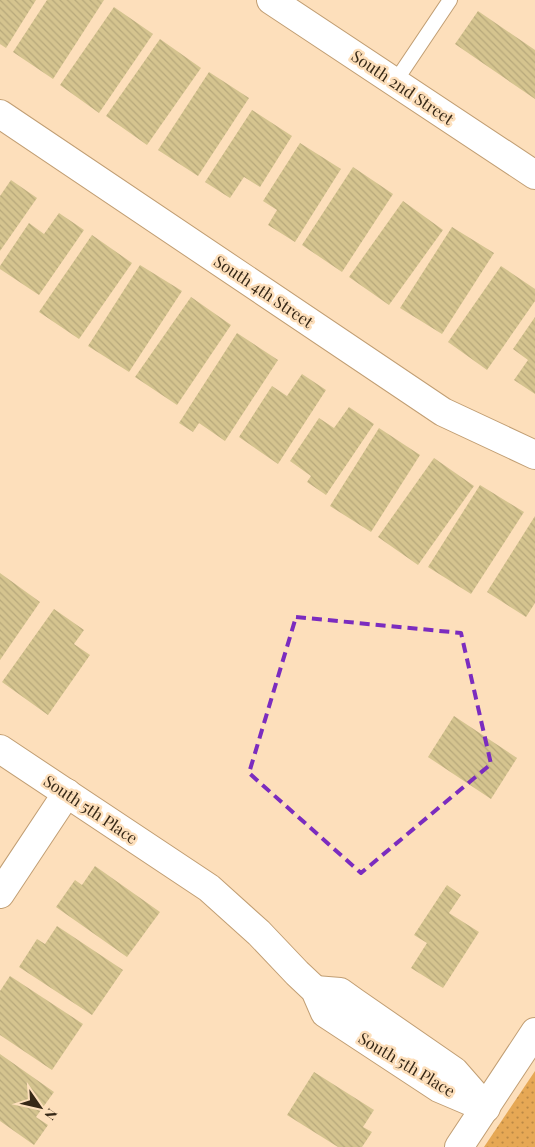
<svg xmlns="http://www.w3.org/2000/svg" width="535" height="1147" font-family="'Playfair Display',serif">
<defs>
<pattern id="grass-dots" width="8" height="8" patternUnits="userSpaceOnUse" patternTransform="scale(1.25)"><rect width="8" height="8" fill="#e6a855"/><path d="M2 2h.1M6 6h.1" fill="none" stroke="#bb8945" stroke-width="1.8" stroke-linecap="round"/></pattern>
<pattern id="building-back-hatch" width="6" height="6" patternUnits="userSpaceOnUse" patternTransform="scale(1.25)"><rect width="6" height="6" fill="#d5c48f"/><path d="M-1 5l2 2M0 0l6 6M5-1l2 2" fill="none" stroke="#b7a87b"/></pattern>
</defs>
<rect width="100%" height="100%" fill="#fddfbb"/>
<polygon fill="url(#grass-dots)" points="535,1071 535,1147 484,1147"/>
<g fill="url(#building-back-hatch)">
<polygon points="0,0 36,0 6,48 0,44"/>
<polygon points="47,0 104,0 53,79 13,52"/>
<polygon points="114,7 153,34 99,113 60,85"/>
<polygon points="478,11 535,50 535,99 455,44"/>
<polygon points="160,39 201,68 147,145 106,116"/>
<polygon points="209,72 249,98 198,176 158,150"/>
<polygon points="252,110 292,136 260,187 244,177 230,198 205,182"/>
<polygon points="300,143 341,169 295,242 268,225 277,210 263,201"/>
<polygon points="353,167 393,194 342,272 302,245"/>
<polygon points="11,180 37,198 0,251 0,196"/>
<polygon points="403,201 443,230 389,305 349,277"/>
<polygon points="59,213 84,230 39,295 0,269 0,266 29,223 44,234"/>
<polygon points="452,227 494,253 442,334 400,308"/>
<polygon points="92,235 132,263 79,339 39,312"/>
<polygon points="140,265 182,291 129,372 88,346"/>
<polygon points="501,266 535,289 535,301 487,370 448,342"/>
<polygon points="191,297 231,325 177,405 135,377"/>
<polygon points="535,317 535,394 514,380 528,360 513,349"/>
<polygon points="237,333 278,360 225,441 199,423 193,432 179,423"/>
<polygon points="302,374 326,390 278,464 239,437 272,386 287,396"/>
<polygon points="349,407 374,424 326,495 307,482 311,476 290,461 319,418 334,428"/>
<polygon points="379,428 420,455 371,532 330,506"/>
<polygon points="434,458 474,486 418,565 378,537"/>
<polygon points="480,485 524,512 471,594 428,567"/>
<polygon points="535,516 535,603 526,617 487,592"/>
<polygon points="0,573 40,602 0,660"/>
<polygon points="54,609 84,630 74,644 90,655 48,715 2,682"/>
<polygon points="454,716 517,758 491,799 428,757"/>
<polygon points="95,866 160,912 127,957 56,907 75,880 82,885"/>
<polygon points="447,885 461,895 449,913 479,932 443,988 411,968 427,943 414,935"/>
<polygon points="57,926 123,970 92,1015 19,967 37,939 45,944"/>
<polygon points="10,976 83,1024 52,1070 0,1035 0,991"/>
<polygon points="0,1054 54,1092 36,1117 48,1125 34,1145 0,1121"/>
<polygon points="314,1072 374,1110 363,1127 372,1132 362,1147 338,1147 287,1115"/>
</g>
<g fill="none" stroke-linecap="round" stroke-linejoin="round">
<g stroke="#c19e73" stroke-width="16">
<polyline id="service" points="395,82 450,0"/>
</g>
<g stroke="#c19e73" stroke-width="30">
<g id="minor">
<polyline points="271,0 535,175"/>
<polyline points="0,114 443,412 535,455"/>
<polyline points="0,749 209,888 259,933 297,973 315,990 325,1013 439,1088 486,1108"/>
<polyline points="0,894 67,793"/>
<polyline points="315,990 340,992 354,1002 454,1071 482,1103"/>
<polyline points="459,1147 535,1032"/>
</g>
</g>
<use href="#service" stroke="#fff" stroke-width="14"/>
<use href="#minor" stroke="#fff" stroke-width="28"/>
</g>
<path fill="none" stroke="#7b2cbf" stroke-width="4" stroke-dasharray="10 6" stroke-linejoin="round" d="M296 617 461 633 491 764 361 873 249 773Z"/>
<g text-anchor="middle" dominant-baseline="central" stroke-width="5" stroke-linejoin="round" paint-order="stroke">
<g font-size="16" fill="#362817" stroke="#fddfbb">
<text transform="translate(403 87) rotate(34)">South 2nd Street</text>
<text transform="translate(264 291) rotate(34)">South 4th Street</text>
<text transform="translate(91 809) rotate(34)">South 5th Place</text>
<text transform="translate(407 1064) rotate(31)">South 5th Place</text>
</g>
</g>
<g transform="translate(40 1107) rotate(124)" stroke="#fddfbb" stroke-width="4" paint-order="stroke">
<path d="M0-4L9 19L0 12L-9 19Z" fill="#362817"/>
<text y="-8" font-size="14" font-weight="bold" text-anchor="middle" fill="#362817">N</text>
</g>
</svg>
